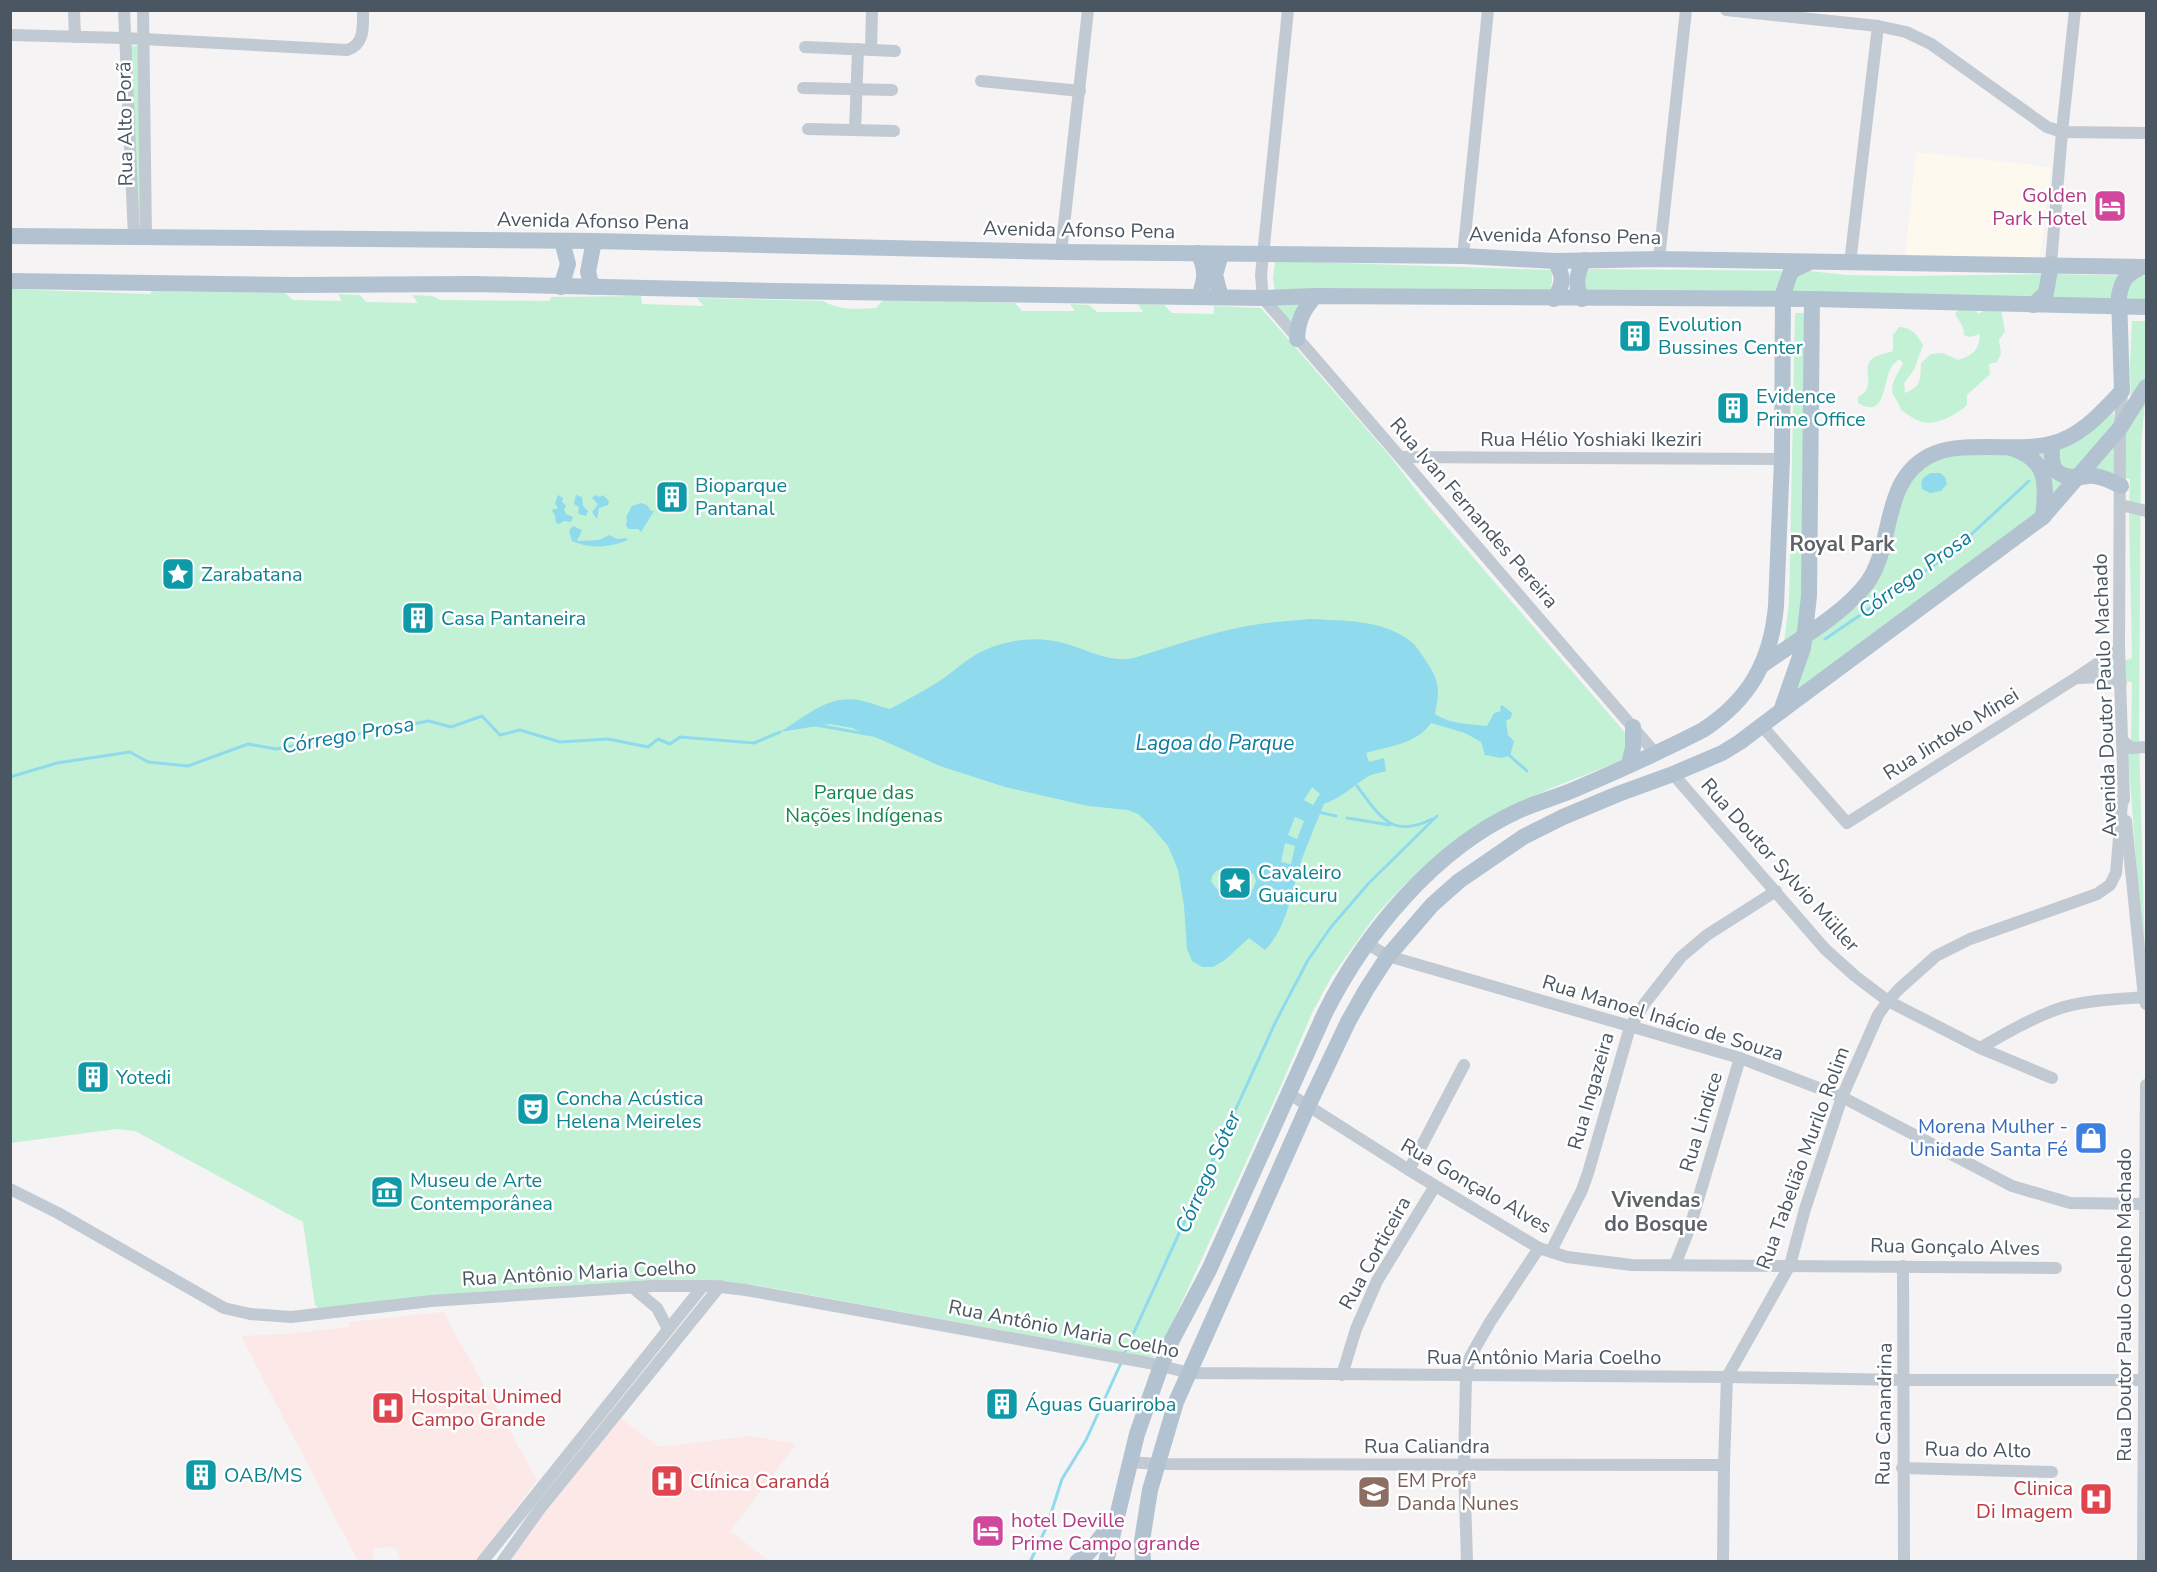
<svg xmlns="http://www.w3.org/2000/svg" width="2157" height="1572" font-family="'Nunito Sans',sans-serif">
<rect width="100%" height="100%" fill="#f5f3f3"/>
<polygon fill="#fdf9ef" points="1916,152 2051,167 2040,257 2002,259 1905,258"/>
<g fill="#fce8e6">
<polygon points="443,1312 537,1480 478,1558 473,1561 400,1561 397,1549 390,1547 374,1548 373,1561 358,1561 241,1336 288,1334 349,1327 350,1322"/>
<polygon points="614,1413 659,1447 751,1436 796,1444 730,1531 769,1561 506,1562"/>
</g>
<g fill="#c3f1d5">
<polygon points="126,46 138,46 143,234 136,234"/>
<polygon points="1283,261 1552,270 1552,282 1549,294 1275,291 1273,279 1275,262"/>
<path d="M1590 269 1809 271 1847 275 1907 276 2052 274 2146 276V300L1588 295C1582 284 1581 279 1590 269Z"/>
<path d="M10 289 150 294 152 291 285 293 293 300 342 301 338 294 360 295 366 302 418 303 412 295 432 296 441 300 550 301 551 297 641 296 642 304 704 306 697 298 823 301C842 311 855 309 876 308L884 299 1015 303 1022 311H1075L1070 304 1089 305 1097 312H1143L1138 304 1164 305 1172 313 1214 314V306L1261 308 1389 455 1426 503 1628 736 1623 760 1549 789 1515 805 1430 861 1403 886 1376 915 1332 976 1313 1011 1279 1090 1158 1354 1153 1358 755 1285 699 1280 486 1291 318 1308 315 1305 303 1222 135 1131 116 1129 11 1143Z"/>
<polygon points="1272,302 1308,302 1296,330"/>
<path d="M1970 307 1979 314 1986 309 2001 310 2005 331 1999 340 2001 354 1997 362 1989 364 1990 374 1967 395V405C1958 414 1936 426 1922 422 1915 420 1907 414 1901 410 1899 403 1897 402 1894 396 1888 386 1899 372 1903 363L1899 359C1896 362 1894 364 1892 366 1882 381 1887 420 1858 403V397C1878 387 1861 371 1871 360 1876 354 1886 354 1893 351V335L1899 327C1912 328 1916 333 1923 345L1914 370 1904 383 1905 393C1922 386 1920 380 1921 363L1931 354 1943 353 1958 360C1973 355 1979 351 1980 334L1970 337 1964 335 1963 327 1955 314 1960 308Z"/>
<polygon points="1795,313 1807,313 1801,631 1784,642 1789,603"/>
<polygon points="2132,321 2146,321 2146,390 2141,446 2139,736 2146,991 2128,755 2131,737 2132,682 2093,674 2103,667 2132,658 2129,516 2130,479 2114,477 2093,469 2131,420 2130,363"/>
<polygon points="2113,412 2116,423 2033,518 1791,696 1814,635 1857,607 1877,579 1895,509 1914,475 1936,460 1951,457 1974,454 2010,455"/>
</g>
<g fill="#90daee" fill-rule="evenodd">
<path d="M1931 473H1940L1945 477 1947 484 1941 491 1930 493 1922 489C1920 480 1923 477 1931 473Z"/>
<polygon points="558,495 563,498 562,502 566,506 564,510 566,514 573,517 571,522 564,521 559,524 556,523 555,515 552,511 553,509 558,509 555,503"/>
<polygon points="576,495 582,497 583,506 588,511 586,516 578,514 579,507 574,504"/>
<polygon points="595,495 600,497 603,495 609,501 608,505 599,508 597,519 592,512 598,504 592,498"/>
<polygon points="641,503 647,505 651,511 654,511 641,532 638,529 629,529 626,526 627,519 626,517 632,506"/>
<path d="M573 526 582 530 577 541 599 540 609 535 617 539 625 538 628 540C607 548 592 549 572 541L569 531Z"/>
<path d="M1310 619C1343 621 1381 619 1409 640 1415 644 1420 652 1424 658 1440 681 1440 688 1435 714 1449 724 1470 724 1487 726L1494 713 1501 711 1500 707 1502 705 1512 713 1511 718 1506 721 1508 735 1514 741 1510 756 1501 758 1485 755 1481 742 1465 733 1431 723C1417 744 1389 746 1366 753L1369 762 1384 758 1386 771C1380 773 1372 774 1367 777 1353 786 1341 798 1324 804 1317 821 1310 838 1303 856 1292 886 1289 926 1265 950L1249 938 1225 960 1213 967H1202L1192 961 1187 949 1184 906 1178 870 1168 846 1151 826 1138 814 1128 810 1088 806 1005 787 940 766 882 740 852 728 830 724 780 732C807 716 829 693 863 701 872 703 881 707 890 709 906 700 922 692 938 682 951 674 962 663 975 655 998 642 1027 636 1054 641 1081 645 1109 666 1137 657 1173 646 1209 633 1247 626 1268 622 1289 621 1310 619ZM1312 787 1320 794 1313 805 1304 800ZM1295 817 1304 821 1297 839 1288 835ZM1285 843 1295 846 1291 864 1281 862ZM1225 868 1248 872 1254 875 1256 881 1253 889C1239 903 1220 897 1211 881 1213 872 1216 870 1225 868Z"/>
</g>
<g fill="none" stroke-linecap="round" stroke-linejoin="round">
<g stroke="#90daee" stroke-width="3">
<polyline points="1825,639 1950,554 2029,481"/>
<polyline points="816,725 872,735"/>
<polyline points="1510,756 1527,771"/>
<polyline points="10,777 57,763 130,752 148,762 188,766 248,744 276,749 429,721 451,727 482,716 500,735 520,730 560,742 608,739 648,747 658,739 670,744 680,737 754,743 780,732"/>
<path d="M1357 786C1379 815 1391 840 1432 819"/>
<polyline points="1298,809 1312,811"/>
<polyline points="1318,812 1336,816"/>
<polyline points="1347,818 1390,825"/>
<polyline points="1124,1354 1276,1021 1308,960 1331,927 1368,884 1437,816"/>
<polyline points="1030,1562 1047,1526 1062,1479 1086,1440 1121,1363"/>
</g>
<g stroke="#c1cad2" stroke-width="12">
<polyline points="74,10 75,37"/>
<polyline points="124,10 134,237"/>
<polyline points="143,10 146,237"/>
<polyline points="1288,10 1261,275 1263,298 1655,753"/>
<polyline points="1726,10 1878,26 1906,32 1931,44 2047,127 2062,132 2146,133"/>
<path d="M10 35 124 38 347 50C365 45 363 26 363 10"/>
<polyline points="805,47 895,51"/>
<polyline points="871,50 872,10"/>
<polyline points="981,81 1080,91"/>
<polyline points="803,88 892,90"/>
<polyline points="808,129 894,131"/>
<polyline points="855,130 858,49"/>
<polyline points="1061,252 1088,10"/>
<polyline points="1463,256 1488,10"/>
<polyline points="1659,259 1686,10"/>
<polyline points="1850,263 1878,26"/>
<polyline points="2051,264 2062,132 2075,10"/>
<polyline points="2122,391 2120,428 2119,649 2124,800"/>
<polyline points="1400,457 1782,459"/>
<polyline points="2121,505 2146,511"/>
<polyline points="2078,678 2101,677 2121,683"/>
<polyline points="1762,726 1847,823 2076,678 2119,649"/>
<polyline points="2122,740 2131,748 2146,747"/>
<polyline points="1673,774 1825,949 1855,976 1888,1001 1980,1048 2052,1078"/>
<polyline points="2126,821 2144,998 2146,1004"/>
<polyline points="1366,943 1388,956 1740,1058 1842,1097 2012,1186 2070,1203 2146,1204"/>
<path d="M1980 1048C2006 1033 2035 1016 2064 1007 2090 1000 2119 999 2146 997"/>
<polyline points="1288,1093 1409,1170 1539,1248 1567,1257 1632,1265 2056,1268"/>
<polyline points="1409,1170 1464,1065"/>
<polyline points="10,1189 58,1213 224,1308 250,1314 291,1317 431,1301 653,1286 712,1286 746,1290 1149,1363 1190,1373 1727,1377 1904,1380 2146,1380"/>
<polyline points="1551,1251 1582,1190 1588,1173 1630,1027 1645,1003 1681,957 1707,935 1776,891"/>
<polyline points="1675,1265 1690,1227 1740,1058"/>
<polyline points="1903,1266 1904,1562"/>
<polyline points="632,1287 657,1308 668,1329"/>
<polyline points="1342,1375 1356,1329 1377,1281 1435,1186"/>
<polyline points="1130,1462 1157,1464 1724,1465"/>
<polyline points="1902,1468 2052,1472"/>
<polyline points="482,1562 703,1286"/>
<polyline points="502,1562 539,1510 720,1286"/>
<polyline points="1467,1562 1464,1465 1466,1376 1470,1357 1490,1322 1539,1248"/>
<polyline points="1723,1562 1724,1465 1727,1377 1790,1265 1805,1209 1842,1097 1878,1015 1888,1001 1899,989 1936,956 1970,939 2097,894 2110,885 2116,873 2123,792"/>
<polyline points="2143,1562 2146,1085"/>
</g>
<g stroke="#b3c2d1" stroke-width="16">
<polyline points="10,236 594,241 1061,252 1463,256 1555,261 1659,259 2146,267"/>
<path d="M1198 253C1207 270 1205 280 1199 297"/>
<polyline points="10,281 292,285 473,284 774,291 1263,298 1315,296 1812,299 2146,307"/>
<polyline points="561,287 568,264 562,241"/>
<polyline points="592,287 588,272 594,241"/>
<polyline points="1221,297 1215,275 1221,254"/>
<path d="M1554 299C1564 284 1564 276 1555 261"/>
<path d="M1582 299C1574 284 1577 274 1584 260"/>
<polyline points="2033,305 2046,293 2051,264"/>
<path d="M1297 339C1298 320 1303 310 1315 296"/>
<path d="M2052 444C2051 464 2051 476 2075 477 2081 478 2087 475 2094 476 2104 477 2113 482 2121 486"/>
<path d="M2011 448C2048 460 2047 483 2043 517"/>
<path d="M1764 664C1796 641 1844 614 1867 583 1895 545 1880 482 1929 456 1946 447 1968 447 1987 447 2007 447 2030 449 2050 444 2080 438 2102 412 2122 391L2119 296C2122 279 2127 274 2142 267"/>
<polyline points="1781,711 2043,517 2120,428 2146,387"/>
<polyline points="1629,764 1633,748 1633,727"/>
<polyline points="1077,1562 1089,1552 1112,1523"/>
<path d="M1106 1562 1137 1434 1161 1366 1172 1340 1209 1270 1325 1013C1365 933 1435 849 1518 811 1537 802 1558 797 1578 788 1620 770 1662 751 1703 730 1749 700 1771 662 1776 606L1782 459 1783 294 1791 271 1808 263"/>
<polyline points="1143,1562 1142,1541 1150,1490 1176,1402 1308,1106 1348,1022 1366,990 1388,956 1432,905 1459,881 1523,837 1563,817 1618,794 1673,774 1722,753 1740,742 1781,711 1803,648 1809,596 1812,299"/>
</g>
</g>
<defs>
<g id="hotel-square" transform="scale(1.725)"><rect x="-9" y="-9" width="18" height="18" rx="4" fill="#d1479c" stroke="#fff"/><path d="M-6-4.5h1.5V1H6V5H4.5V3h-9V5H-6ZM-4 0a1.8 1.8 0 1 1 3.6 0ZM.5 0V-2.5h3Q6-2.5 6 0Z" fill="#fff"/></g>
<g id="building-square" transform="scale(1.725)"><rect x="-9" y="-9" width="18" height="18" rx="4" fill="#0f9aa8" stroke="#fff"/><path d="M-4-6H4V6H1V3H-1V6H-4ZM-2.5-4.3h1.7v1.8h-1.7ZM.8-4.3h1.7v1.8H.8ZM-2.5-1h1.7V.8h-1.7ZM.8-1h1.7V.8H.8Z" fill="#fff"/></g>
<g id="sight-square" transform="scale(1.725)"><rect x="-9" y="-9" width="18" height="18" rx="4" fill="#0f9aa8" stroke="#fff"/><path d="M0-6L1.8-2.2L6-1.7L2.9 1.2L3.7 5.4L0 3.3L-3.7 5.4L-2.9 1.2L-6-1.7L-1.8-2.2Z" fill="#fff"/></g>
<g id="theatre-square" transform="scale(1.725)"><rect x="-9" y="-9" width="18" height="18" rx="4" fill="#0f9aa8" stroke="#fff"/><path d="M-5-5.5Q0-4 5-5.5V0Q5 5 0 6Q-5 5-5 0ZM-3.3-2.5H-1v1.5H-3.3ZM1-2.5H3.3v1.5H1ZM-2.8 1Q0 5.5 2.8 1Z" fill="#fff"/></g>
<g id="shop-square" transform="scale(1.725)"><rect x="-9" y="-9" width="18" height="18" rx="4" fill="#3f7fe0" stroke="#fff"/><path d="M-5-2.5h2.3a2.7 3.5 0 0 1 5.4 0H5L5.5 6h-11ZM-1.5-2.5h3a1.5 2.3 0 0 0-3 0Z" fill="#fff"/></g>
<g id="museum-square" transform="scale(1.725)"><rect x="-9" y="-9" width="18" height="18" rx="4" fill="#0f9aa8" stroke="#fff"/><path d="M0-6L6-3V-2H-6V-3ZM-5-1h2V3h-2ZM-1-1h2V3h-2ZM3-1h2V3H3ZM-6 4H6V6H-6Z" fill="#fff"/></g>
<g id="hospital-square" transform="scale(1.725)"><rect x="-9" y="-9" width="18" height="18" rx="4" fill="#e0444e" stroke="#fff"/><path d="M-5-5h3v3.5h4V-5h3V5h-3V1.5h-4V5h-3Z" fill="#fff"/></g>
<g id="school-square" transform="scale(1.725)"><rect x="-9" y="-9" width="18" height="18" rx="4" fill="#8d6e63" stroke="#fff"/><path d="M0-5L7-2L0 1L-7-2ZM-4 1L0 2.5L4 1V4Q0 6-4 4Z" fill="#fff"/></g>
</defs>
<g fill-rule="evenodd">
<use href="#hotel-square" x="2110" y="206"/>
<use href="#building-square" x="1635" y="336"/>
<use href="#building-square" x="1733" y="408"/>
<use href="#building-square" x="672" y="497"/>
<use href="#sight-square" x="178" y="574"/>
<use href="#building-square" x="418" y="618"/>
<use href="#sight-square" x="1235" y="883"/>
<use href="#building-square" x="93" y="1077"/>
<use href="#theatre-square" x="533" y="1109"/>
<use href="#shop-square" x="2091" y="1138"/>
<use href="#museum-square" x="387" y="1192"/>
<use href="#building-square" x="1002" y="1404"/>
<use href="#hospital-square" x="388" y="1408"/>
<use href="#building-square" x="201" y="1475"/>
<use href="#hospital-square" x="667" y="1481"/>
<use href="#school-square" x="1374" y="1492"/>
<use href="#hospital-square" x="2096" y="1499"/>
<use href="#hotel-square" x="988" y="1531"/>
</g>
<g text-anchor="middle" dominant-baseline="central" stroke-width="5" stroke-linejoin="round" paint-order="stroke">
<g font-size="20" fill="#4a5661" stroke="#fff">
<text transform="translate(125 124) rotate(-91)">Rua Alto Porã</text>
<text transform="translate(593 221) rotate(1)">Avenida Afonso Pena</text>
<text transform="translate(1079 230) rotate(1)">Avenida Afonso Pena</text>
<text transform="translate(1565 236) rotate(1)">Avenida Afonso Pena</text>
<text x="1591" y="439">Rua Hélio Yoshiaki Ikeziri</text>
<text transform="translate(1474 513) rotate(49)">Rua Ivan Fernandes Pereira</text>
<text transform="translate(2105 695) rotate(-92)">Avenida Doutor Paulo Machado</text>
<text transform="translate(1951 734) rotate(-32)">Rua Jintoko Minei</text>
<text transform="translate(1780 865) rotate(48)">Rua Doutor Sylvio Müller</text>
<text transform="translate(1663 1018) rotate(17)">Rua Manoel Inácio de Souza</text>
<text transform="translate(1591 1091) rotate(-74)">Rua Ingazeira</text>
<text transform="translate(1701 1122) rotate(-73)">Rua Lindice</text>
<text transform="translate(1803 1158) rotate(-70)">Rua Tabelião Murilo Rolim</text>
<text transform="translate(1476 1186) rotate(30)">Rua Gonçalo Alves</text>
<text transform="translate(1955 1247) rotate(1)">Rua Gonçalo Alves</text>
<text transform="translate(1375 1253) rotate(-61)">Rua Corticeira</text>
<text transform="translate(579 1273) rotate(-3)">Rua Antônio Maria Coelho</text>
<text transform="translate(2124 1305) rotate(-90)">Rua Doutor Paulo Coelho Machado</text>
<text transform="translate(1064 1329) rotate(11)">Rua Antônio Maria Coelho</text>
<text x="1544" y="1357">Rua Antônio Maria Coelho</text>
<text transform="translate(1884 1414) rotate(-89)">Rua Canandrina</text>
<text x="1427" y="1446">Rua Caliandra</text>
<text transform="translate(1978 1450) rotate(1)">Rua do Alto</text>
</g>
<g font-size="20" fill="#b23c85" stroke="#fff" text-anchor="end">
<text x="2087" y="195">Golden<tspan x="2087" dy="23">Park Hotel</tspan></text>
<text x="1011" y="1520" text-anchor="start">hotel Deville<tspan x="1011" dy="23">Prime Campo grande</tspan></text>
</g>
<g font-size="20" fill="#0d838f" stroke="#fff" text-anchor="start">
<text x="1658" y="324">Evolution<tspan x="1658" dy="23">Bussines Center</tspan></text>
<text x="1756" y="396">Evidence<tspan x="1756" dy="23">Prime Office</tspan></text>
<text x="695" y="485">Bioparque<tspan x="695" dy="23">Pantanal</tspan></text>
<text x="201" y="574">Zarabatana</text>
<text x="441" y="618">Casa Pantaneira</text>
<text x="1258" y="872">Cavaleiro<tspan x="1258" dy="23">Guaicuru</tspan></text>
<text x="116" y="1077">Yotedi</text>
<text x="556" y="1098">Concha Acústica<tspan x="556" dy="23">Helena Meireles</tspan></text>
<text x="410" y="1180">Museu de Arte<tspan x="410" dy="23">Contemporânea</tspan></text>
<text x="1025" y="1404">Águas Guariroba</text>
<text x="224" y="1475">OAB/MS</text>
</g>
<g font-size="20" fill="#17864f" stroke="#fff">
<text x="864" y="792">Parque das<tspan x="864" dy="23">Nações Indígenas</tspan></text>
</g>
<g font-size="20" fill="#366cbe" stroke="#fff" text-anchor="end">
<text x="2068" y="1126">Morena Mulher -<tspan x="2068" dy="23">Unidade Santa Fé</tspan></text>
</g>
<g font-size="20" fill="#be3a42" stroke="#fff" text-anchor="start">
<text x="411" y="1396">Hospital Unimed<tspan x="411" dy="23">Campo Grande</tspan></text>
<text x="690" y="1481">Clínica Carandá</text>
<text x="2073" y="1488" text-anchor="end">Clinica<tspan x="2073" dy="23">Di Imagem</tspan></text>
</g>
<g font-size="20" fill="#785e54" stroke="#fff" text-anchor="start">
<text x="1397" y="1480">EM Profª<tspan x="1397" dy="23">Danda Nunes</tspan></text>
</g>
<g font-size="21" font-weight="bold" fill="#5f6368" stroke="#fff">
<text x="1842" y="544">Royal Park</text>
<text x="1656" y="1200">Vivendas<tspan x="1656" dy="24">do Bosque</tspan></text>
</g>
<g font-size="21" font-style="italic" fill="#0c7c9b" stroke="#fff">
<text transform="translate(1915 574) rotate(-36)">Córrego Prosa</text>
<text transform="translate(348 735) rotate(-10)">Córrego Prosa</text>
<text x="1215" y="743">Lagoa do Parque</text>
<text transform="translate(1208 1172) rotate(-66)">Córrego Sóter</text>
</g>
</g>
<rect width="2157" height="1572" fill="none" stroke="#4a5661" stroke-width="24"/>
</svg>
